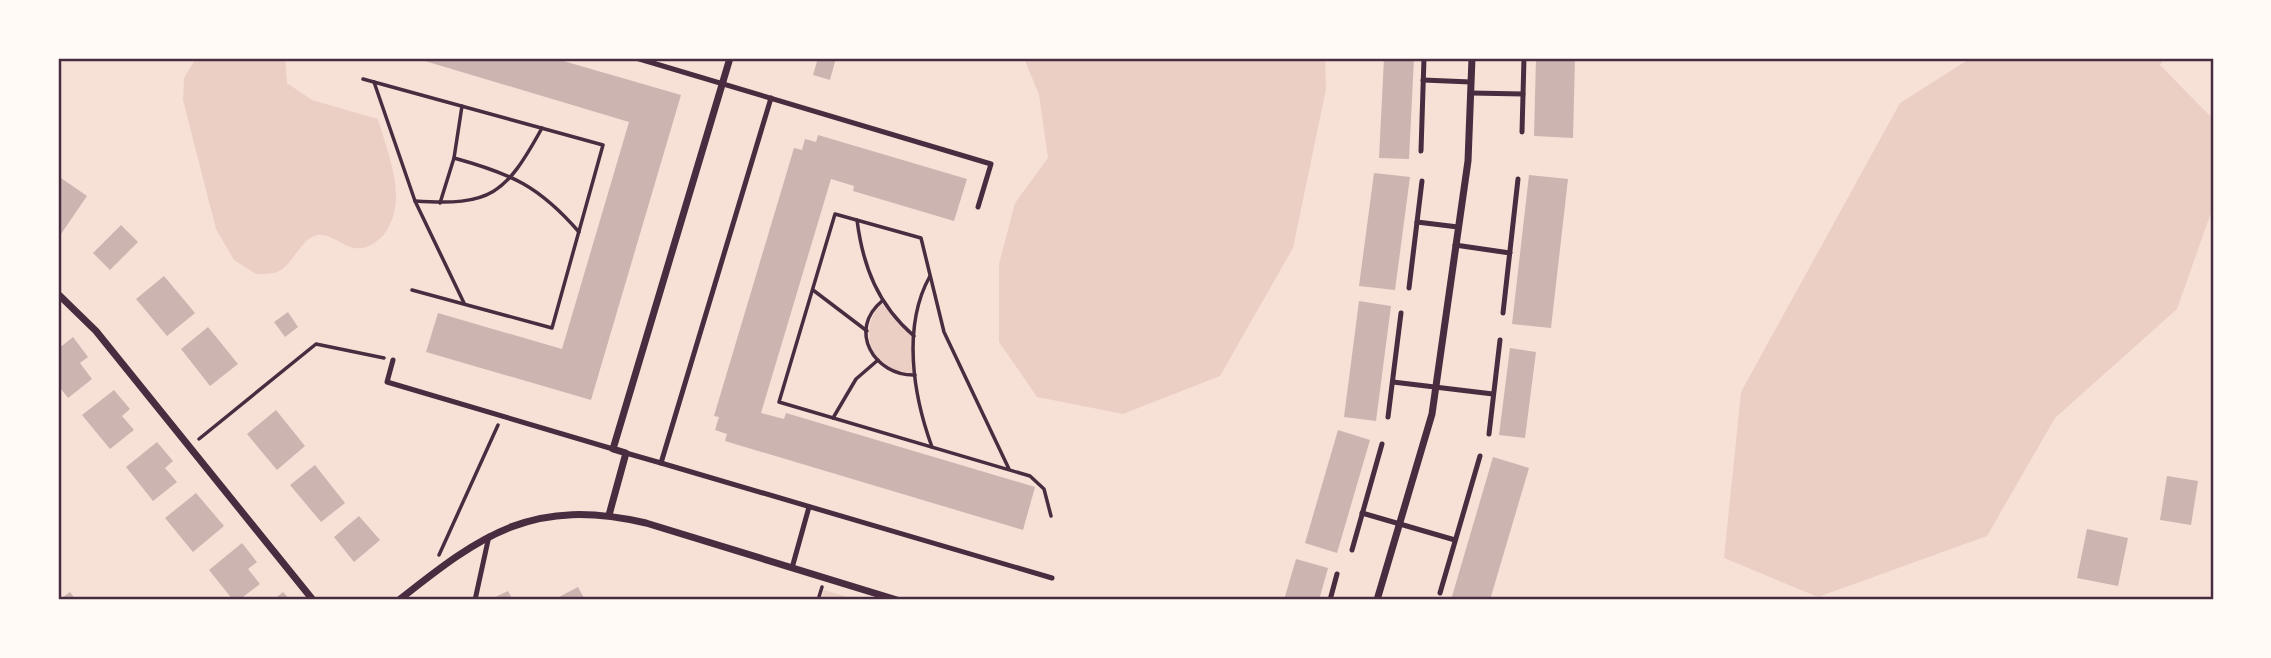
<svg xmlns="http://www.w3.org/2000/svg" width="2271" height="658" font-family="Montserrat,sans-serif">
<rect width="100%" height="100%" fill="#f7e1d7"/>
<g fill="#ebcfc5">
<path d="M196 58H285L287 83 312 100 378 119C388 156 409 198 385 233 381 239 370 247 363 248 345 251 332 232 317 235 299 240 293 266 277 272 271 274 262 274 256 274L234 260 216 229 183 100 184 78Z"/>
<polygon points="1024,58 1325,58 1326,89 1293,248 1220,376 1123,414 1037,397 999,342 999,264 1015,203 1048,158 1039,95"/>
<polygon points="1971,58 2165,58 2160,65 2213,119 2213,207 2177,309 2055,418 1987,536 1818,597 1724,558 1741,392 1900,103"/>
<path d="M881 303 912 336 913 373C874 373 855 333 881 303Z"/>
<polygon points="824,590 858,600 821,600"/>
</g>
<g fill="#ccb4b1">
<polygon points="415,58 553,58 681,95 591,400 426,352 438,313 562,349 629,122"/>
<polygon points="818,58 836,58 830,80 813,75"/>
<polygon points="1384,58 1414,58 1409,159 1379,158"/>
<polygon points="1536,58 1575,58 1573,138 1534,136"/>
<polygon points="818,135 967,179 954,221 853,191 854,186 831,179 761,413 784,419 786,413 1035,487 1023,530 725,441 727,434 715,430 719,417 714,416 794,148 802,150 805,139 816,142"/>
<polygon points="1374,173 1410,177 1395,290 1359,286"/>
<polygon points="1529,175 1568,179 1551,328 1512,324"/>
<polygon points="61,178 87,196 61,234 58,232 58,183"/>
<polygon points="121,225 138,242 110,270 93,253"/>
<polygon points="164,276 195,313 167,336 136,299"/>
<polygon points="1359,301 1391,306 1376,421 1344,417"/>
<polygon points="288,312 298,327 285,337 274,322"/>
<polygon points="208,327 238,364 210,386 181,349"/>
<polygon points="73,337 88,357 80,363 92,379 68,398 58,385 58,349"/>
<polygon points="1510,348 1536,352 1525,438 1499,435"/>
<polygon points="114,390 130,409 122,416 134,430 110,449 82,415"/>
<polygon points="276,410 305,446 277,470 247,434"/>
<polygon points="1338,430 1370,440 1337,553 1305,543"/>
<polygon points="157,442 173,461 165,468 177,482 153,501 126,467"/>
<polygon points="1493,457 1529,468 1490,600 1451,600"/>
<polygon points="315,465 345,503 321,522 290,485"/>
<polygon points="2167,476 2198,481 2191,525 2160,520"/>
<polygon points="196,493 224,526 193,552 165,518"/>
<polygon points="359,516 380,540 354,562 334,537"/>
<polygon points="2087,529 2128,538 2118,586 2077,578"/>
<polygon points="242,543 257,562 248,569 260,584 239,600 233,600 209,570"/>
<polygon points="1296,559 1328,568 1319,600 1284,600"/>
<polygon points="578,587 585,600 553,600"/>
<polygon points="508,591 513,600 489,600"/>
<polygon points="70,592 76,600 59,600"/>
<polygon points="283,592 290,600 273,600"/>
</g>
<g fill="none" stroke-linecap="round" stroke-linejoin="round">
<g stroke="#4a2c40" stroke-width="3.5">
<polyline points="363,79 603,145 552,328 412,290"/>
<polyline points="374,82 415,201 464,303"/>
<path d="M454 158C512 174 539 186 579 232"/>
<path d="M415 201C491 206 505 195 542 128"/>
<polyline points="440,203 454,158 462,106"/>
<path d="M857 220C863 267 878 305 914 336"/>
<path d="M930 276C902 326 913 395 932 447"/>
<polyline points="813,290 867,331"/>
<path d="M882 301C847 330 874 376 915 375"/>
<polyline points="833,418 856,379 878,360"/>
<polyline points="199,439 316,344 384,358"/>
<polyline points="1009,469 944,332 921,238 835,214 779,402 1030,476 1044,489 1051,516"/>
<polyline points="439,555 498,425"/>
<polyline points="818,600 822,587"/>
</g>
<g stroke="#4a2c40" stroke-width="5">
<polyline points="636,58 991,164 978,207"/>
<polyline points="1423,80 1471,82"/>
<polyline points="1471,93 1523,94"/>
<polyline points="771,98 661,463 1052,578"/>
<polyline points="1522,132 1524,58"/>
<polyline points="1421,151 1424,58"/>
<polyline points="1417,222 1458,227"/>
<polyline points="1455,245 1510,253"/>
<polyline points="1409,288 1422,181"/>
<polyline points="1503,313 1518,179"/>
<polyline points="393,360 387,382 613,449"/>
<polyline points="1393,382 1493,394"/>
<polyline points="1388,417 1401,313"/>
<polyline points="1489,434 1500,340"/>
<polyline points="626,453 661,463"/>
<polyline points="1362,513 1455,540"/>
<polyline points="1352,550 1382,444"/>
<polyline points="792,568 809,507"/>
<polyline points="1440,593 1480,456"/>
<polyline points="475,600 489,536"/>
<polyline points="1330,600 1337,574"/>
</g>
<g stroke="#4a2c40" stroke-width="7">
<polyline points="58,294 96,331 313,600"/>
<polyline points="609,515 626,453 613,449 730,58"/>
<path d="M399 600C483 533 534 497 646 523L897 600"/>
<polyline points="1377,600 1432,414 1468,161 1472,58"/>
</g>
</g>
<rect width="2271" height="658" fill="none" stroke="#fffaf5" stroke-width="119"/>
<rect x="60" y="60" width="2152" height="538" fill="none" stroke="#4a2c40" stroke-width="2.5"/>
</svg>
